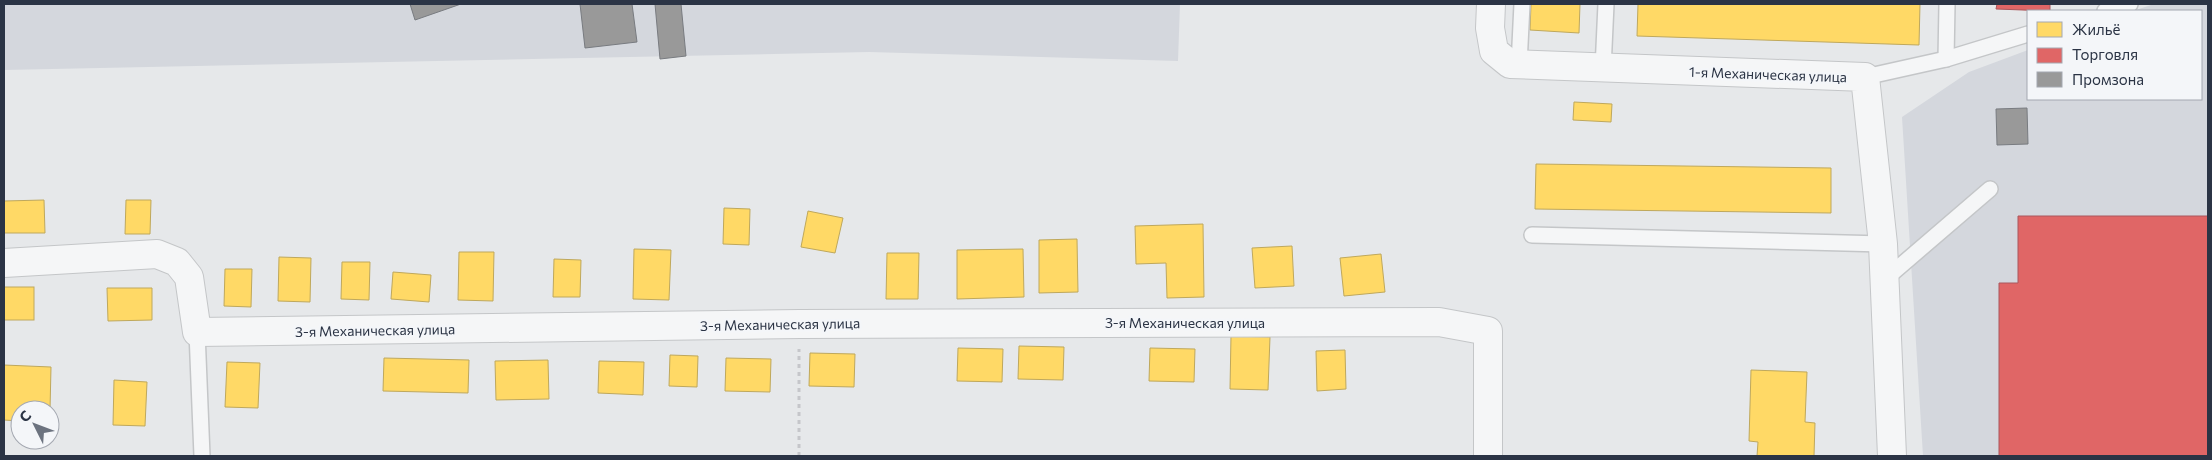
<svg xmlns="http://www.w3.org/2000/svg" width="2212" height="460" font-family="Commissioner,sans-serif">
<rect width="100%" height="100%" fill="#e6e8ea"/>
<g fill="#d4d7dd">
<polygon points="4,4 1180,4 1178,61 869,52 4,70"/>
<polygon points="2154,4 2208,4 2208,456 1923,456 1902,117 1969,72 2028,50 2028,99 2201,99 2201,11 2133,11"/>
</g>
<g fill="#ffd966" stroke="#bfa85c">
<polygon points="1531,4 1580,4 1579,33 1530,30"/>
<polygon points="1638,4 1920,4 1919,45 1637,36"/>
<polygon points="1574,102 1612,104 1611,122 1573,120"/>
<polygon points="1536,164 1831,168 1831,213 1535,209"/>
<polygon points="44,200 45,233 4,233 4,201"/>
<polygon points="126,200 151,200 150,234 125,234"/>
<polygon points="724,208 750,209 749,245 723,244"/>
<polygon points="808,211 843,218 835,253 801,247"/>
<polygon points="1203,224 1204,297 1167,298 1166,263 1136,264 1135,226"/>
<polygon points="1077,239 1078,292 1039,293 1039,240"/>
<polygon points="1292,246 1294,286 1255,288 1252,248"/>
<polygon points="634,249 671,250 669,300 633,299"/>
<polygon points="1023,249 1024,297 957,299 957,250"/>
<polygon points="459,252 494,252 493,301 458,300"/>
<polygon points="887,253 919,253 918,299 886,299"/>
<polygon points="1381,254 1385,292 1344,296 1340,258"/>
<polygon points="279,257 311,258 310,302 278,301"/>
<polygon points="554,259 581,260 580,297 553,297"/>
<polygon points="342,262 370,262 369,300 341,299"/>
<polygon points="225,269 252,269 251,307 224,306"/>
<polygon points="393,272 431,275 429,302 391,299"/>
<rect x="4" y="287" width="30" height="33"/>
<polygon points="107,288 152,288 152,320 108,321"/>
<polygon points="1231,336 1270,337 1268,390 1230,389"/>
<polygon points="1019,346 1064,347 1063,380 1018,379"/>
<polygon points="958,348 1003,349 1002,382 957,381"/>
<polygon points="1150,348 1195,349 1194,382 1149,381"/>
<polygon points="1345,350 1346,389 1317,391 1316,351"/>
<polygon points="810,353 855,354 854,387 809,386"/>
<polygon points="670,355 698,356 697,387 669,386"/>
<polygon points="384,358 469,360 468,393 383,391"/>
<polygon points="726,358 771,359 770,392 725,391"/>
<polygon points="548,360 549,399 496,400 495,361"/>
<polygon points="599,361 644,362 643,395 598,393"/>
<polygon points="227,362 260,363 258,408 225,407"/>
<polygon points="4,365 51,367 50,410 20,410 20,421 4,420"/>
<polygon points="1751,370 1807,372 1805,422 1815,423 1814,456 1757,456 1758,442 1749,441"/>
<polygon points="114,380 147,382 145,426 113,425"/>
</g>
<g fill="#e06666" stroke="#aa575c">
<polygon points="1997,4 2050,4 2050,11 1996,9"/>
<polygon points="2018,216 2208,216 2208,456 1999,456 1999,283 2018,283"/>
</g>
<g fill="#999" stroke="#787b80">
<polygon points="410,4 461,4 415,20"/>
<polygon points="580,4 632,4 637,42 585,48"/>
<polygon points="655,4 681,4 686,56 660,59"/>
<polygon points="2027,108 2028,144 1997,145 1996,109"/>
</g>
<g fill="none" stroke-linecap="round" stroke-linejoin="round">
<g stroke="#c4c6c8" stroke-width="18">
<g id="service">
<polyline points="2105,11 2130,4"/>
<polyline points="1946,59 1947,4"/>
<polyline points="1519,65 1522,4"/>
<polyline points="1603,69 1606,4"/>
<polyline points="1865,77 1946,59 2028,34"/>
<polyline points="1532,235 1883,244"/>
<polyline points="1884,280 1990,189"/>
<polyline points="197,332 202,456"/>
</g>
</g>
<g stroke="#c4c6c8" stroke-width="30">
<g id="minor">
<polyline points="1491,4 1490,28 1494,51 1510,64 1865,77 1883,244 1892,456"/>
<polyline points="4,263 157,254 177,262 189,277 197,332 800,324 1439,322 1488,331 1488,456"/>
</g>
</g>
<polyline stroke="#c5c6ca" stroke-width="3" stroke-dasharray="4 4" stroke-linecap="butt" points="799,456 799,349"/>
<use href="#service" stroke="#f5f6f7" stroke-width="15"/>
<use href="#minor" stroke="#f5f6f7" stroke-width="28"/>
</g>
<g text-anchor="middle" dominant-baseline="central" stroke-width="5" stroke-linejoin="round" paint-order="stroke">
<g font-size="14" fill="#2b3445" stroke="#f4f6f9">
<text transform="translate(1768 74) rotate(2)">1-я Механическая улица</text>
<text x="1185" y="322">3-я Механическая улица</text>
<text transform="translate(780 324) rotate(-1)">3-я Механическая улица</text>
<text transform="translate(375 330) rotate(-1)">3-я Механическая улица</text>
</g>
</g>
<rect width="2212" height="460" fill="none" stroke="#2b3445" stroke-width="10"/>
<rect x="2027" y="10" width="175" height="90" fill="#f4f6f9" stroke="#a4a8b1"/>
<rect x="2037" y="22" width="25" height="15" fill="#ffd966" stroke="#a4a8b1"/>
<text x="2072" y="35" font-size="15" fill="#2b3445">Жильё</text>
<rect x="2037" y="48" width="25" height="15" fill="#e06666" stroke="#a4a8b1"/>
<text x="2072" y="60" font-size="15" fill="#2b3445">Торговля</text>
<rect x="2037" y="72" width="25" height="15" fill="#999999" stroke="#a4a8b1"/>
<text x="2072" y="85" font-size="15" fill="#2b3445">Промзона</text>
<g transform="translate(35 425) rotate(312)"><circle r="24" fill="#f4f6f9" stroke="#a4a8b1"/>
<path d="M0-4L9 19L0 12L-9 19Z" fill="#6c737f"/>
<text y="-8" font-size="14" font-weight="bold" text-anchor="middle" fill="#2b3445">С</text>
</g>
</svg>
